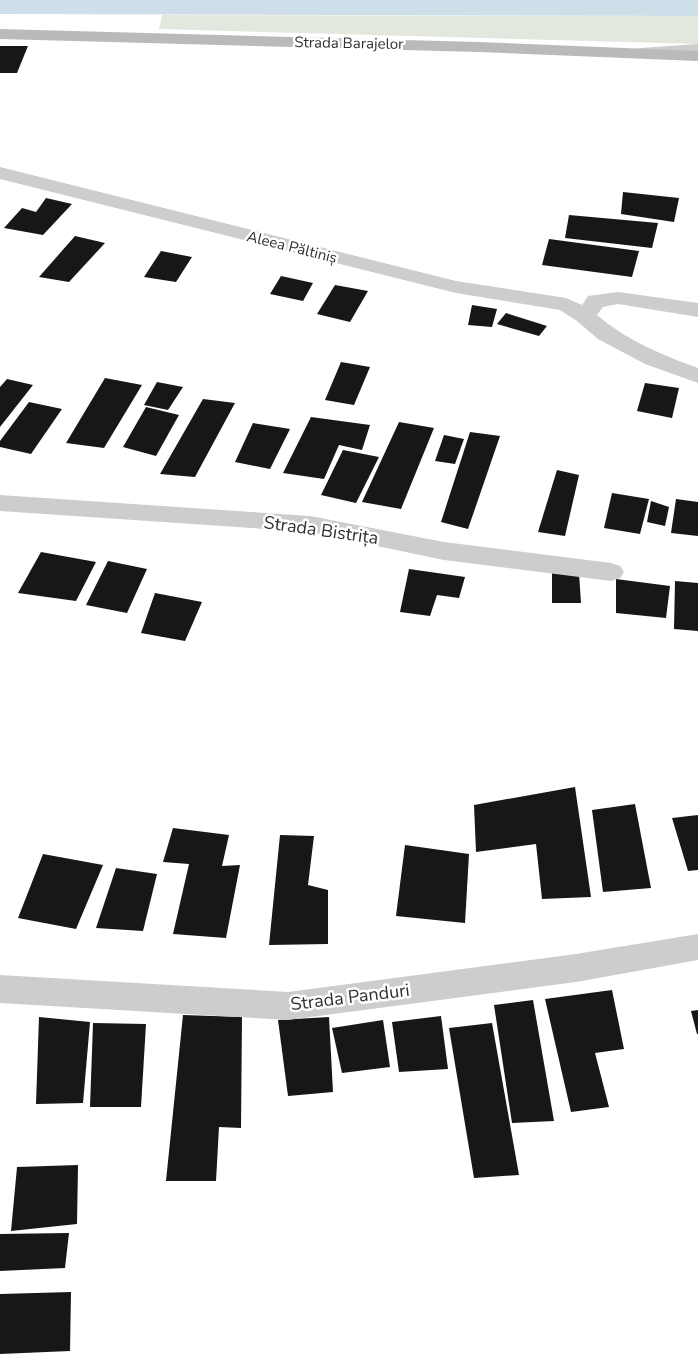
<svg xmlns="http://www.w3.org/2000/svg" width="698" height="1356" font-family="'Nunito Sans',sans-serif">
<rect width="100%" height="100%" fill="#fff"/>
<polygon fill="#e3e8de" points="162,15 698,16 698,44 159,29"/>
<polygon fill="#cfdfe9" points="0,0 698,0 698,16 0,14"/>
<g fill="#171717">
<polygon points="0,46 28,46 17,73 0,73"/>
<polygon points="623,192 679,198 674,222 621,214"/>
<polygon points="46,198 72,204 43,235 4,228 22,208 36,212"/>
<polygon points="569,215 658,223 652,248 565,238"/>
<polygon points="75,236 105,243 69,282 39,277"/>
<polygon points="549,239 639,251 632,277 542,265"/>
<polygon points="161,251 192,257 176,282 144,277"/>
<polygon points="281,276 313,283 303,301 270,294"/>
<polygon points="335,285 368,291 350,322 317,314"/>
<polygon points="472,305 497,309 492,327 468,325"/>
<polygon points="506,313 547,326 539,336 497,324"/>
<polygon points="341,362 370,367 354,405 325,400"/>
<polygon points="105,378 142,385 104,448 66,443"/>
<polygon points="7,379 33,385 0,427 0,387"/>
<polygon points="157,382 183,387 168,410 144,405"/>
<polygon points="645,383 679,388 672,418 637,411"/>
<polygon points="203,399 235,403 195,477 160,474"/>
<polygon points="29,402 62,409 31,454 0,447 0,441"/>
<polygon points="146,407 179,415 156,456 123,447"/>
<polygon points="311,417 370,425 362,450 339,445 324,479 283,473"/>
<polygon points="399,422 434,428 401,509 362,502"/>
<polygon points="253,423 290,429 270,469 235,462"/>
<polygon points="470,432 500,436 468,529 441,522"/>
<polygon points="444,435 464,439 455,464 435,461"/>
<polygon points="343,450 379,457 356,503 321,495"/>
<polygon points="557,470 579,475 565,536 538,532"/>
<polygon points="612,493 649,499 640,534 604,528"/>
<polygon points="676,499 698,502 698,536 671,533"/>
<polygon points="651,501 669,507 665,526 647,522"/>
<polygon points="41,552 96,562 76,601 18,593"/>
<polygon points="108,561 147,569 127,613 86,605"/>
<polygon points="409,569 465,577 459,598 437,595 430,616 400,612"/>
<polygon points="552,570 579,573 581,603 552,603"/>
<polygon points="616,579 670,586 666,618 616,613"/>
<polygon points="675,581 698,583 698,631 674,629"/>
<polygon points="155,593 202,602 185,641 141,633"/>
<polygon points="575,787 591,897 542,899 536,844 476,852 474,805"/>
<polygon points="635,804 651,888 603,892 592,810"/>
<polygon points="698,815 698,870 688,871 672,818"/>
<polygon points="173,828 229,835 222,866 240,865 226,938 173,934 189,864 163,862"/>
<polygon points="280,835 314,836 308,885 328,890 328,944 269,945"/>
<polygon points="405,845 469,854 465,923 396,916"/>
<polygon points="43,854 103,865 76,929 18,918"/>
<polygon points="116,868 157,874 143,931 96,928"/>
<polygon points="612,990 624,1049 595,1053 609,1107 571,1112 545,999"/>
<polygon points="533,1000 554,1121 512,1123 494,1005"/>
<polygon points="698,1010 698,1034 697,1034 691,1011"/>
<polygon points="183,1015 242,1017 241,1128 219,1127 216,1181 166,1181"/>
<polygon points="441,1016 448,1069 399,1072 392,1022"/>
<polygon points="39,1017 90,1022 83,1103 36,1104"/>
<polygon points="329,1017 333,1092 288,1096 278,1020"/>
<polygon points="383,1020 390,1067 342,1073 332,1028"/>
<polygon points="93,1023 146,1024 141,1107 90,1107"/>
<polygon points="492,1023 519,1175 474,1178 449,1028"/>
<polygon points="78,1165 77,1224 11,1231 17,1167"/>
<polygon points="69,1233 65,1268 0,1271 0,1234"/>
<polygon points="71,1292 70,1351 0,1354 0,1294"/>
</g>
<g fill="none" stroke-linecap="round" stroke-linejoin="round">
<g fill="#cdcdcd" fill-rule="evenodd">
<polygon points="698,44 698,54 641,58 635,57 632,53 635,49 641,48"/>
<path d="M0 167 456 281 566 298 582 305 588 296 618 292 698 303V317L618 304 603 307 597 315C626 340 662 355 698 368V383L645 364 598 339 577 321 560 310 456 293 0 179Z"/>
<polygon points="0,495 310,516 444,542 611,563 620,566 624,572 620,578 611,581 444,560 310,532 0,511"/>
<polygon points="698,934 698,960 576,982 288,1020 0,1003 0,975 288,992 576,954"/>
</g>
<polygon fill="#bababa" fill-rule="evenodd" points="0,29 478,42 698,51 698,61 478,52 0,39"/>
</g>
<g text-anchor="middle" dominant-baseline="central" stroke-width="5" stroke-linejoin="round" paint-order="stroke">
<g font-size="15" fill="#303030" stroke="#fff">
<text transform="translate(349 43) rotate(1)">Strada Barajelor</text>
<text transform="translate(292 247) rotate(14)">Aleea Păltiniș</text>
</g>
<g font-size="18" fill="#303030" stroke="#fff">
<text transform="translate(321 530) rotate(8)">Strada Bistrița</text>
<text transform="translate(350 997) rotate(-7)">Strada Panduri</text>
</g>
</g>
</svg>
